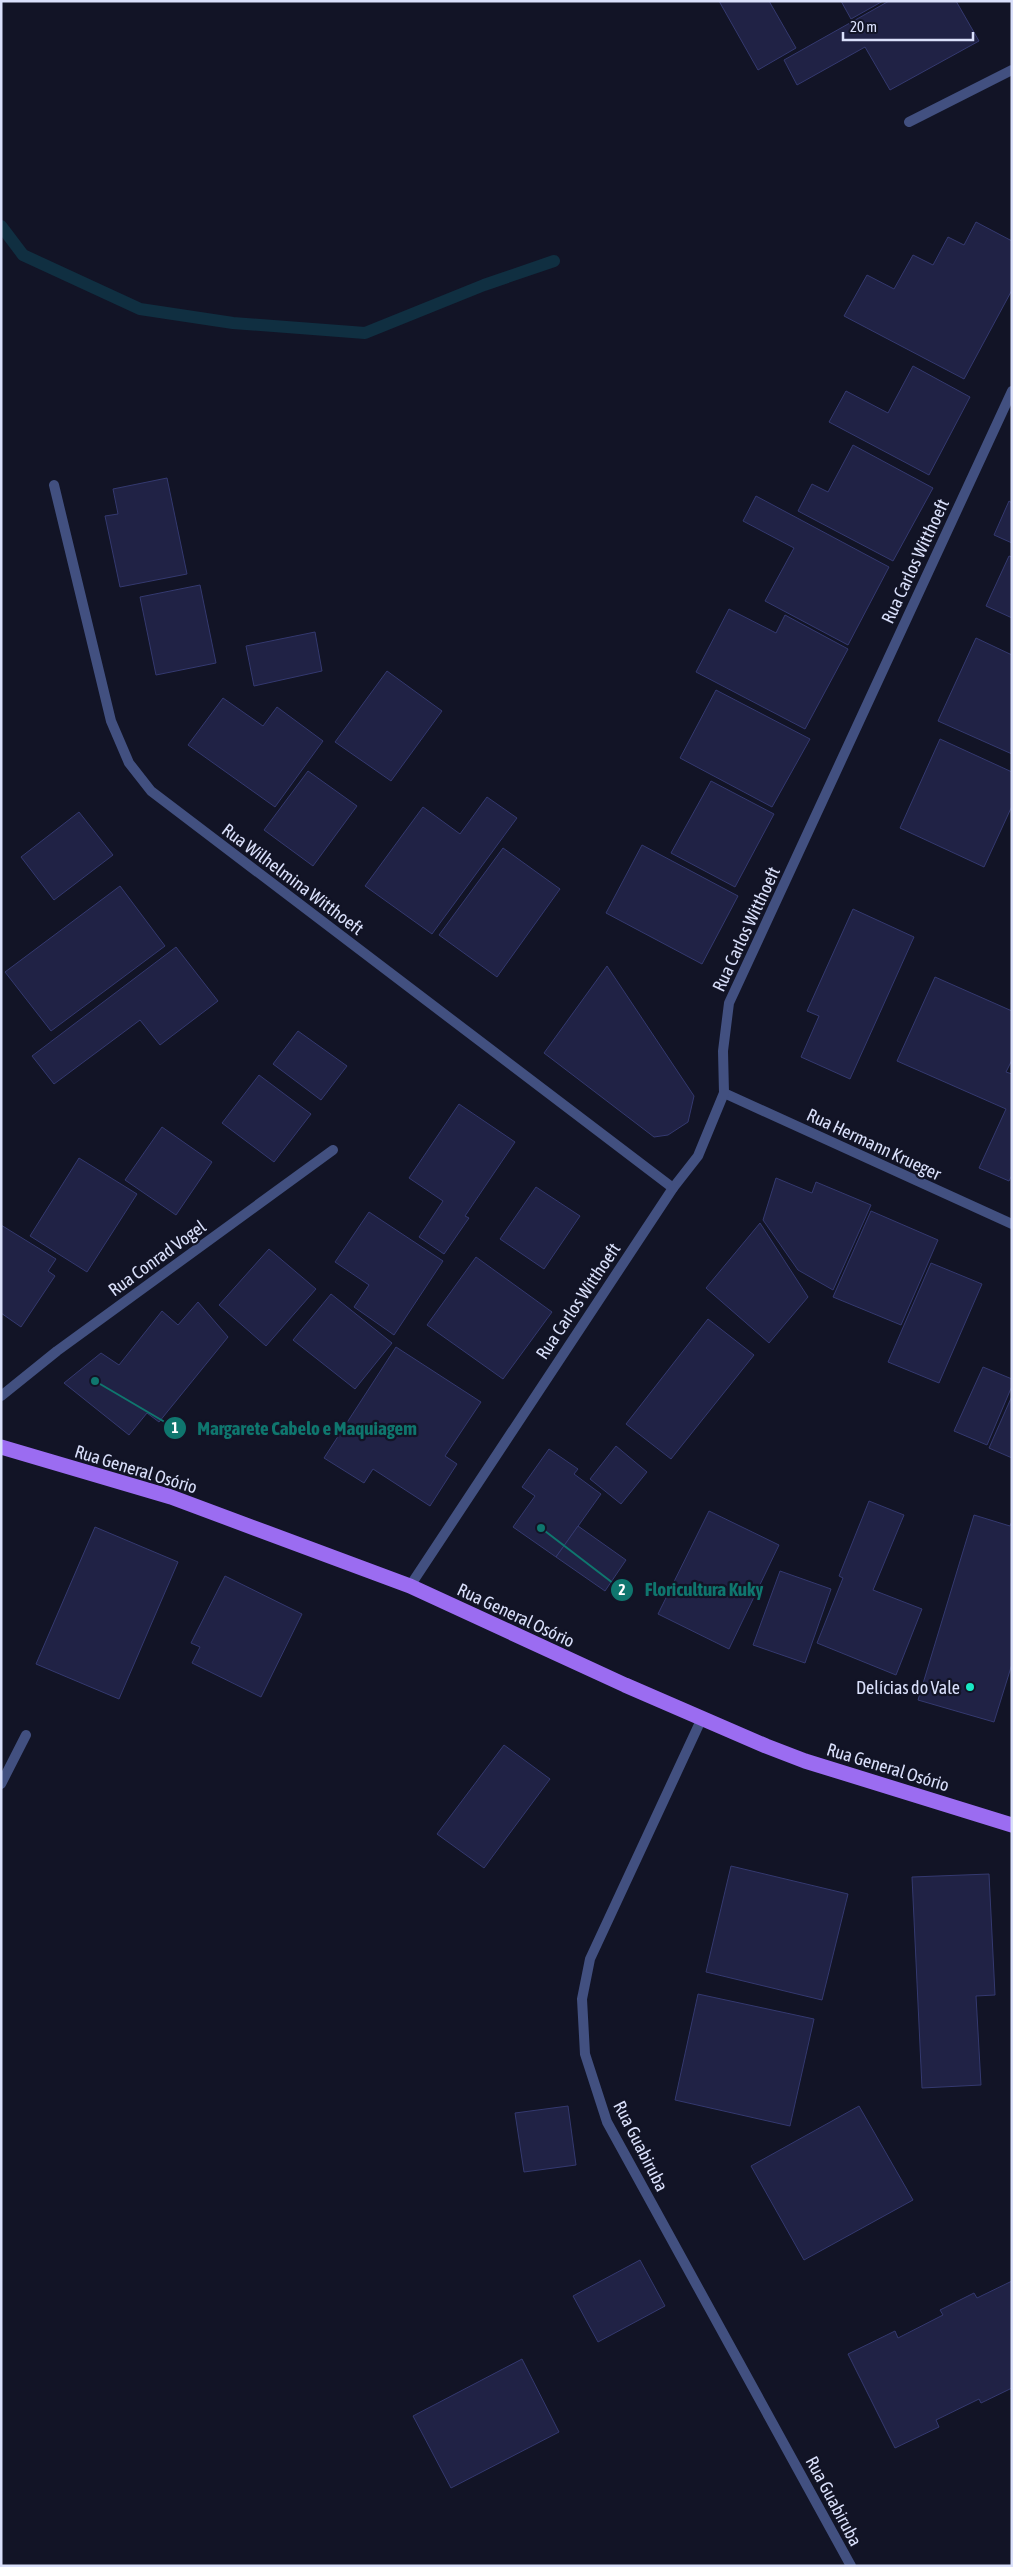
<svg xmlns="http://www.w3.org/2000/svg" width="1013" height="2567" font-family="'Asap Condensed',sans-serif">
<rect width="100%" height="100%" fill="#121426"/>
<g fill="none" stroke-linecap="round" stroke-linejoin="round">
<polyline stroke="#102f41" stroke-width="12" points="1,226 23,255 140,309 233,323 365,333 484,285 554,261"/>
</g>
<g fill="#202245" stroke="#34396f">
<polygon points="719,1 769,1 796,48 758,70"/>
<polygon points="841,1 883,1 851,19"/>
<polygon points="889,1 956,1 979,41 890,90 865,47 797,85 784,60"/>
<polygon points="976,222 1012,241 1012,290 964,379 844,316 867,275 894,289 913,255 933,265 948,237 964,245"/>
<polygon points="913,366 970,397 929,475 829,422 846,391 888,413"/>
<polygon points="853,445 933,488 893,561 798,511 812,484 828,492"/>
<polygon points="167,478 187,574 120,587 105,516 118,514 113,489"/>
<polygon points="756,496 889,567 848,645 765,601 794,548 743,521"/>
<polygon points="1009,501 1012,503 1012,543 994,535"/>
<polygon points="1009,556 1012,557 1012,618 986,606"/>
<polygon points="200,585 216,663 156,675 140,597"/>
<polygon points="729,609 776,633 785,615 848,649 805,729 696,672"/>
<polygon points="315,632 322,671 254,686 246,646"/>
<polygon points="976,638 1012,655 1012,754 938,721"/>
<polygon points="387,671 442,711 391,781 335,742"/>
<polygon points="716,690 810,739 772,807 680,758"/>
<polygon points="223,698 263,726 277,707 323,741 275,807 188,745"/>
<polygon points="940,739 1012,772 1012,806 984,867 900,828"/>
<polygon points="308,771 357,806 313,866 264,830"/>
<polygon points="711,781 774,814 735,887 671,853"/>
<polygon points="487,797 517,818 432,934 365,886 423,807 460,834"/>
<polygon points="79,812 113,855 54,900 21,857"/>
<polygon points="642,845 738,896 702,964 606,913"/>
<polygon points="503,848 560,889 497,977 439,935"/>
<polygon points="120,886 165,946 51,1031 5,972"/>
<polygon points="853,909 914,937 850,1079 801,1057 819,1016 807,1011"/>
<polygon points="176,947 218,1001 160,1045 140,1020 54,1084 32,1056"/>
<polygon points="607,966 694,1096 688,1122 668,1135 654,1137 544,1053"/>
<polygon points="935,977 1012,1011 1012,1060 1006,1072 1012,1074 1012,1175 1009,1181 979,1168 1006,1109 897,1061"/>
<polygon points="298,1031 347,1066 321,1100 273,1064"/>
<polygon points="259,1075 311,1114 274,1162 222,1123"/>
<polygon points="459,1104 515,1142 465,1216 469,1218 444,1254 419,1237 443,1201 409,1178"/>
<polygon points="162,1127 212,1162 176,1215 125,1180"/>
<polygon points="79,1158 137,1194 87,1272 30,1236"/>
<polygon points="776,1178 812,1193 816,1182 871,1205 833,1290 798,1270 763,1220"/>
<polygon points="536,1187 580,1216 544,1269 500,1239"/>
<polygon points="871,1211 938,1240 901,1325 833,1297"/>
<polygon points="369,1212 443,1261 394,1335 354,1307 369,1285 335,1262"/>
<polygon points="760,1223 808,1297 769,1343 706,1288"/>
<polygon points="1,1225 56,1259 48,1271 55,1276 21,1327 1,1313"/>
<polygon points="269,1249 316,1289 266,1346 219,1305"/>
<polygon points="476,1257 552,1312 503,1379 427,1325"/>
<polygon points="931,1263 982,1284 939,1383 888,1362"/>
<polygon points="331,1294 392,1343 355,1389 293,1340"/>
<polygon points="198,1302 228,1337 159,1422 147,1413 129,1435 64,1383 101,1353 119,1365 162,1311 178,1325"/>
<polygon points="708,1319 754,1355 671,1459 626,1424"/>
<polygon points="396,1347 481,1402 445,1456 457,1464 430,1506 373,1469 364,1483 324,1458"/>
<polygon points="983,1367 1012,1379 1012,1386 987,1445 954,1431"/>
<polygon points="1012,1396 1012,1458 989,1448"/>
<polygon points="616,1446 647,1472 621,1504 590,1479"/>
<polygon points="549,1449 578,1469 574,1474 601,1494 556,1557 513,1527 535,1496 522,1487"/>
<polygon points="869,1501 904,1515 873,1590 922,1609 896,1675 817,1643 843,1578 839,1576"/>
<polygon points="709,1511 779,1545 729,1649 658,1614"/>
<polygon points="974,1515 1010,1526 1012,1521 1012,1664 994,1722 918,1700"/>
<polygon points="578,1526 626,1560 605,1591 556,1557"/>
<polygon points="95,1527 178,1562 119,1699 36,1664"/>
<polygon points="780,1571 831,1589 805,1663 753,1645"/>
<polygon points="225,1576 302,1614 261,1697 192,1663 200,1647 191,1643"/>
<polygon points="504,1745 550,1779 484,1868 437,1834"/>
<polygon points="731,1866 848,1894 822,2000 706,1972"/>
<polygon points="989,1874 995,1995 976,1996 981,2085 922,2088 912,1877"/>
<polygon points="698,1994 814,2019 790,2126 675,2100"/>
<polygon points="568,2106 576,2165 524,2172 515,2113"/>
<polygon points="859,2106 913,2200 804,2260 751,2166"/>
<polygon points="640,2260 665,2306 598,2342 573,2296"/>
<polygon points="1012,2281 1012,2388 981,2403 979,2399 936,2420 939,2427 895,2448 848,2354 895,2331 898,2338 943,2315 940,2310 974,2293 977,2298"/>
<polygon points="522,2359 559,2432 451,2488 413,2416"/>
</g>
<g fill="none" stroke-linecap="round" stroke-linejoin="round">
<g stroke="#425080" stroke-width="10">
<polyline points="1,1396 57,1351 333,1150"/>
<polyline points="1,1784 26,1735"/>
</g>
<g stroke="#425080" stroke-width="10">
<polyline points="909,122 1012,70"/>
<polyline points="54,485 111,721 129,763 151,791 673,1188"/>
<polyline points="724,1093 1012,1224"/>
<polyline points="410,1586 673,1188 698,1156 724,1093 723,1051 729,1003 1012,391"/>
<polyline points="702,1718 590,1959 582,1999 585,2054 607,2122 851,2566"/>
</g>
<polyline stroke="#9b6cf1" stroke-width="15" points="1,1447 171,1497 410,1586 625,1685 766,1746 805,1761 1012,1825"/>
</g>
<circle fill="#19e9c5" stroke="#121426" stroke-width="2" cx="970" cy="1687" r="5"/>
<g text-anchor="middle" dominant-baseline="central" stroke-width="4.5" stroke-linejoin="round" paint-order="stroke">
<g font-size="18" fill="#dae0fb" stroke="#121426">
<text transform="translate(915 561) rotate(-65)">Rua Carlos Witthoeft</text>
<text transform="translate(293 879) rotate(37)">Rua Wilhelmina Witthoeft</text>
<text transform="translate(746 929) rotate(-65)">Rua Carlos Witthoeft</text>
<text transform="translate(874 1144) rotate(25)">Rua Hermann Krueger</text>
<text transform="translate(157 1258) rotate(-36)">Rua Conrad Vogel</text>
<text transform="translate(578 1301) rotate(-56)">Rua Carlos Witthoeft</text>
<text transform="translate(136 1469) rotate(17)">Rua General Osório</text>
<text transform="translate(516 1615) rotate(25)">Rua General Osório</text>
<text transform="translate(888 1767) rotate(17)">Rua General Osório</text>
<text transform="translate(641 2146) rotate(63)">Rua Guabiruba</text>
<text transform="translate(834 2501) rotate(62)">Rua Guabiruba</text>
</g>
<g font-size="18" fill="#dae0fb" stroke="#121426" text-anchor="end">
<text x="960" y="1687">Delícias do Vale</text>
</g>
</g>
<path fill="none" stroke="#0f766e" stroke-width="2" d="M95 1381L175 1428M541 1528L622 1590"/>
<g fill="#0f766e" stroke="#121426" stroke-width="2">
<circle cx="95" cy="1381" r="5"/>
<circle cx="541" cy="1528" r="5"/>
<circle cx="175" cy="1428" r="12"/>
<circle cx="622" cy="1590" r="12"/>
</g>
<g font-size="15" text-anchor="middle" font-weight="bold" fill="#fff">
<text x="175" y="1433">1</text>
<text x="622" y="1595">2</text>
</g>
<g font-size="19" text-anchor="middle" font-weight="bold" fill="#0f766e" stroke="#121426" stroke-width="4.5" stroke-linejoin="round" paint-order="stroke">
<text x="307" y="1435">Margarete Cabelo e Maquiagem</text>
<text x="704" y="1596">Floricultura Kuky</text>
</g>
<rect width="1013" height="2567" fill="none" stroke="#dae0fb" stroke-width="5"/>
<path d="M843 32v8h130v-8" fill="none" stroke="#dae0fb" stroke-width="2.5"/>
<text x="850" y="32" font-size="15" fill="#dae0fb" stroke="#121426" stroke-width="4" paint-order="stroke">20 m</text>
</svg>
